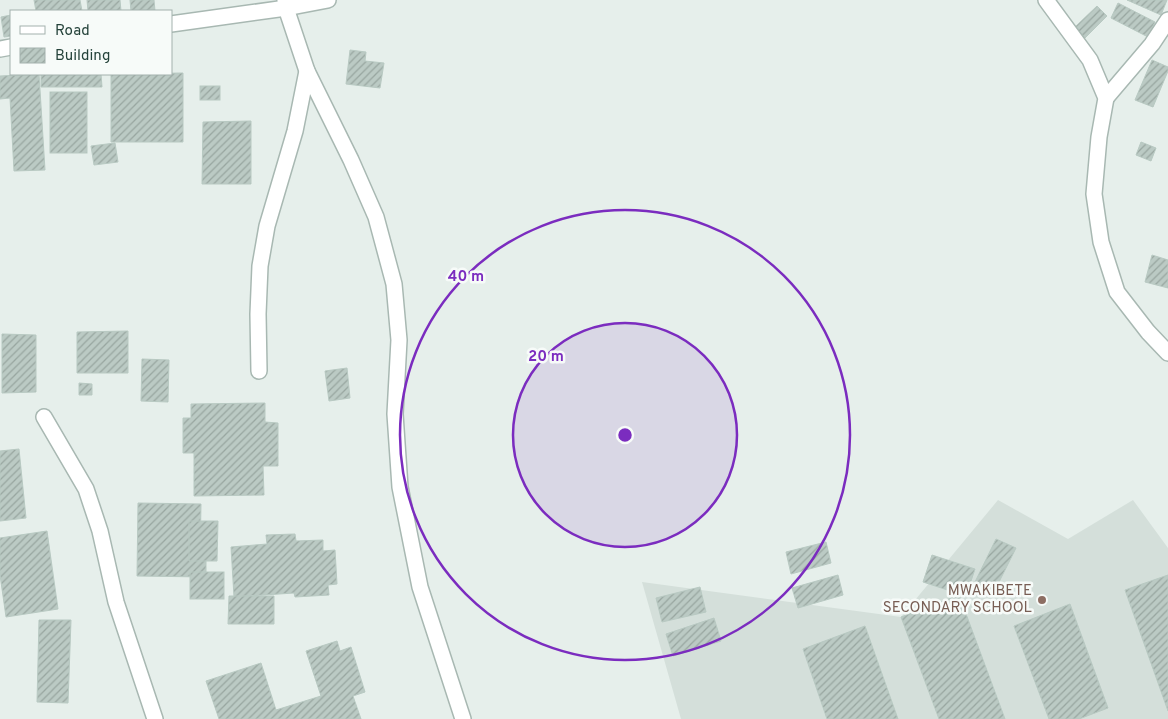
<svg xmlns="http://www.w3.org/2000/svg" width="1168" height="719" font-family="Overpass,sans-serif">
<defs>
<pattern id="building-hatch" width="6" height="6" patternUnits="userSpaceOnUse" patternTransform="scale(1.25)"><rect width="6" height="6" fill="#bbcac4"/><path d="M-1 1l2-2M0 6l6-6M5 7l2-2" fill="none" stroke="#98a6a0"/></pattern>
</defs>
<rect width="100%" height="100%" fill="#e6efeb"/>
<polygon fill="#d4dfda" points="998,500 1068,539 1133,500 1168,548 1168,719 681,719 642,582 901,617"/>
<g fill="url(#building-hatch)" stroke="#b8c9c2">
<polygon points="34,0 80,0 82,11 36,11"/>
<polygon points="87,0 120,0 121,11 88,11"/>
<polygon points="130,0 154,0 155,11 131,11"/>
<polygon points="1127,0 1167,0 1161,15"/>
<polygon points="1118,3 1155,22 1148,37 1111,18"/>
<polygon points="1097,6 1107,16 1085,38 1075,27"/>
<polygon points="11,15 11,36 4,37 1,17"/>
<polygon points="350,50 366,52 365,61 384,63 380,88 346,84"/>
<polygon points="1152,60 1168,67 1168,71 1153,107 1135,100"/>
<polygon points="183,73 183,142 111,142 111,74"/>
<polygon points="39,74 45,170 14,171 10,98 0,99 0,76"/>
<polygon points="41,74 101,74 102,87 41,87"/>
<rect x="200" y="86" width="20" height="14"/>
<rect x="50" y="92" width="37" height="61"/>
<polygon points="251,121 251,184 202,184 203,122"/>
<polygon points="1141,142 1156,148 1151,161 1136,155"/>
<polygon points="115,143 118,162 94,165 91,146"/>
<polygon points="1152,255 1168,260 1168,288 1145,282"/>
<polygon points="128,331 128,373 77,373 77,332"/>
<polygon points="2,334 36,335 36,392 2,393"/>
<polygon points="142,359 169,360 168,402 141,401"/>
<polygon points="347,368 350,398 329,401 325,371"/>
<polygon points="79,383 92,384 92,395 79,395"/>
<polygon points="265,403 265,422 278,423 278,466 263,466 264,495 194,496 194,453 183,453 183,418 191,418 191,404"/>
<polygon points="19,449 26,518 0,521 0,451"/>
<polygon points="138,503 201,504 200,558 206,558 206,577 137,576"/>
<polygon points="189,521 218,521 217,561 189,561"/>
<polygon points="47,531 58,609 6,617 0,575 0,538"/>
<polygon points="295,534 296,541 323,540 323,551 335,550 337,584 328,585 329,595 295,597 294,593 234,597 231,547 267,544 266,535"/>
<polygon points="996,539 1016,548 994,592 975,582"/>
<polygon points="826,542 831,563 791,574 786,552"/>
<polygon points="932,555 975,569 966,596 923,582"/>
<rect x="190" y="572" width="34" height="27"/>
<polygon points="838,575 843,595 798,608 792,588"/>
<polygon points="1168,575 1168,711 1125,590"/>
<polygon points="700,587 706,612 662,622 656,598"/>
<polygon points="959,595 1005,719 939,719 901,617"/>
<polygon points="229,596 274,596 274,624 228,624"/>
<polygon points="1070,604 1108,708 1079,719 1049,719 1014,626"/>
<polygon points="714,618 721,641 673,656 666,634"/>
<polygon points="39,620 71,620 68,703 37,702"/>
<polygon points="865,626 898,719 827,719 803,649"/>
<polygon points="337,641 340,651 351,647 365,692 353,696 361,719 219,719 206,681 261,663 276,710 321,696 306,651"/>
</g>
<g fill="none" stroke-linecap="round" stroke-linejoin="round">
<g stroke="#a8b8b2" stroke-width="18">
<g id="minor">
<polyline points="285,0 286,8 307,71 351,160 376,217 394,284 399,340 395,414 400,487 420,587 463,719"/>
<polyline points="1046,0 1090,60 1106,98 1099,137 1094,194 1101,242 1117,292 1148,332 1168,353"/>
<polyline points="171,24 286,8 328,0"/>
<polyline points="0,49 11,47"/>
<polyline points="1106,98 1152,44 1168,20"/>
<polyline points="259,371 258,314 260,266 267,226 295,131 307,71"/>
<polyline points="44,417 86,489 100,531 116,602 155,719"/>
</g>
</g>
<use href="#minor" stroke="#fff" stroke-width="15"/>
</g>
<circle cx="625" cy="435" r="112" fill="#7b2cbf" fill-opacity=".12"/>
<g fill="none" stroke="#7b2cbf" stroke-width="2.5">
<circle cx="625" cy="435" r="112"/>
<circle cx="625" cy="435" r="225"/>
</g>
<circle fill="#8d6e63" stroke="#f7fbf9" stroke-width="2" cx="1042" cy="600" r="5"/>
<g text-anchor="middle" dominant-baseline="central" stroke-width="5" stroke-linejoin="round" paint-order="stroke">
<g font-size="15" fill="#785e54" stroke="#f7fbf9" text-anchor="end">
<text x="1032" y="591">MWAKIBETE<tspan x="1032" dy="17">SECONDARY SCHOOL</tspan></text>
</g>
</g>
<circle cx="625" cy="435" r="8" fill="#7b2cbf" stroke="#f7fbf9" stroke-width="2.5"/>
<g font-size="15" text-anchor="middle" font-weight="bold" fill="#7b2cbf" stroke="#f7fbf9" stroke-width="5" stroke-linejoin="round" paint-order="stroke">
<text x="466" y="281">40 m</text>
<text x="546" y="361">20 m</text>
</g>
<rect x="10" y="10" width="162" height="65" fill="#f7fbf9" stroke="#a3b1ad"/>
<rect x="20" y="26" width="25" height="8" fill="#ffffff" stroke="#a3b1ad"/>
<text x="55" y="35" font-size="15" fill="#24423a">Road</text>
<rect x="20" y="48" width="25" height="15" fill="url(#building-hatch)" stroke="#a3b1ad"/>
<text x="55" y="60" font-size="15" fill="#24423a">Building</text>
</svg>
